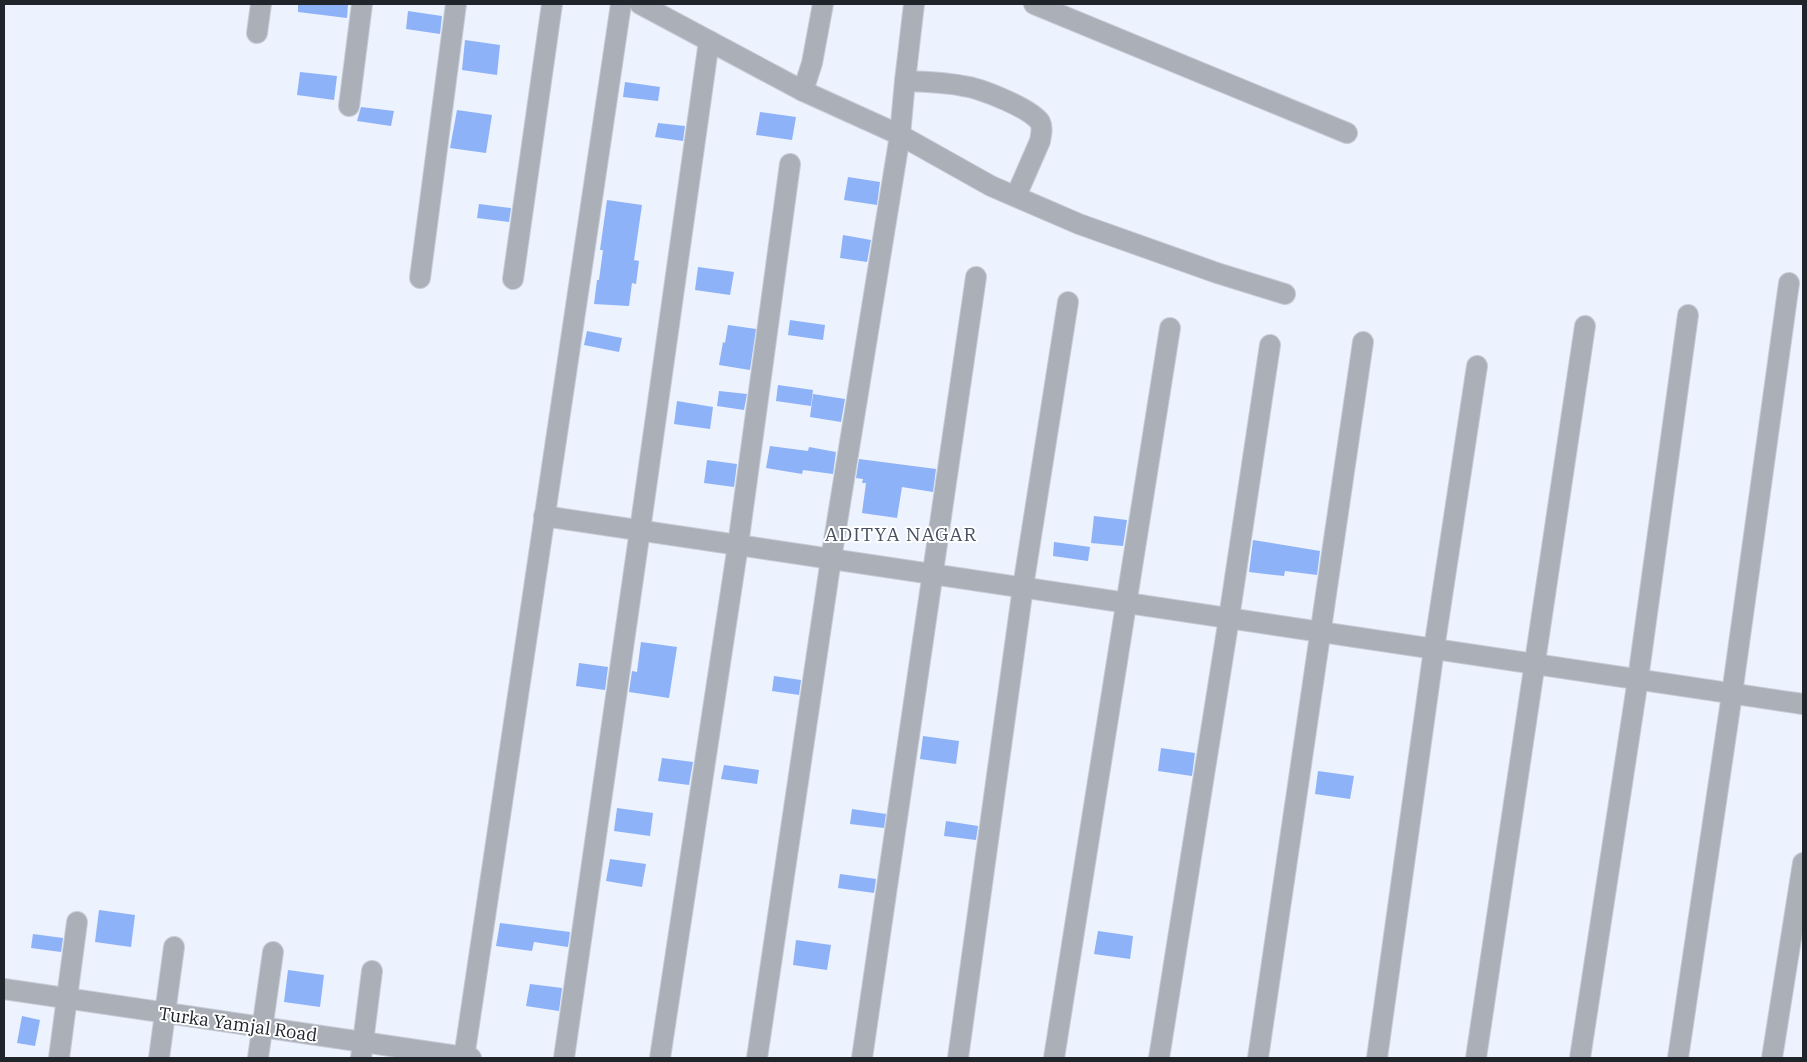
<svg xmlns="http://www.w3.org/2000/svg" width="1807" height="1062" font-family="'IBM Plex Serif',serif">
<rect width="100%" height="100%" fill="#ecf2fe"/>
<g fill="#8eb2f8">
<polygon points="298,4 348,4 347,18 298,12"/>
<polygon points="408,11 442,16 440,34 406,29"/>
<polygon points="465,40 500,45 497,75 462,70"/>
<polygon points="300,72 337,76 334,100 297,95"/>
<polygon points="625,82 660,87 658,101 623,97"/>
<polygon points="361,107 394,111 391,126 357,121"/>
<polygon points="457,110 492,115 486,153 450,148"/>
<polygon points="760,112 796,117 792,140 756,135"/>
<polygon points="658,123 685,126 683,141 655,137"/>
<polygon points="848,177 880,182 877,205 844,200"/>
<polygon points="607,200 642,205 634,260 639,261 636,284 632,283 629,306 594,304 597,280 599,280 603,250 600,250"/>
<polygon points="479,204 511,208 509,222 477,218"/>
<polygon points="843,235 871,240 867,262 840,258"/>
<polygon points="698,267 734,272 730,295 695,290"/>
<polygon points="790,320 825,325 823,340 788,335"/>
<polygon points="728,325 756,329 750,370 719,365 723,342 725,343"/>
<polygon points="587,331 622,338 619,352 584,345"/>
<polygon points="778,385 813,390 811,406 776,401"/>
<polygon points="719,391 747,394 744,410 717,406"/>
<polygon points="813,394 845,399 841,422 810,417"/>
<polygon points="677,401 713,407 710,429 674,424"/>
<polygon points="770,446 808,451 809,447 836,452 833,474 803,470 802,474 766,468"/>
<polygon points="859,459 936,469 933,492 902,487 897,518 862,513 866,483 862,483 863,479 856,478"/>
<polygon points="707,460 737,464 734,487 704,483"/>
<polygon points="1094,516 1127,520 1123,546 1091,543"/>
<polygon points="1253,540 1320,551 1317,575 1285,571 1284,576 1249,572"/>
<polygon points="1054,542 1090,547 1088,561 1053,556"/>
<polygon points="641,642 677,647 669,698 629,692 632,671 637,672"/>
<polygon points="579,663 608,667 605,690 576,686"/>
<polygon points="774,676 801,680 799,695 772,691"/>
<polygon points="923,736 959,741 956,764 920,759"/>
<polygon points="1161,748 1195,753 1192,776 1158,771"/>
<polygon points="662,758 693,762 689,785 658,781"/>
<polygon points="724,765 759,770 757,784 721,779"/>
<polygon points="1318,771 1354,776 1350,799 1315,794"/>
<polygon points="617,808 653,813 650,836 614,831"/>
<polygon points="852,809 886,814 884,828 850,824"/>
<polygon points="946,821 978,826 976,840 944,836"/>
<polygon points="610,859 646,864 642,887 606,881"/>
<polygon points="840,874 876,879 874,893 838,888"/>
<polygon points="99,910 135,915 131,947 95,942"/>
<polygon points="500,923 570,932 568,947 534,942 532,951 496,946"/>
<polygon points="1098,931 1133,936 1130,959 1094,954"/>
<polygon points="33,934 63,938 61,952 31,948"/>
<polygon points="796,940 831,945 827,970 793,965"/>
<polygon points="288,970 324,975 320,1007 284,1002"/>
<polygon points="530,984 562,988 559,1011 526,1006"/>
<polygon points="22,1016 40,1020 35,1046 17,1043"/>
</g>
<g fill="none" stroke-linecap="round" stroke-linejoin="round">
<g stroke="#c7cdd8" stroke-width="22">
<g id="minor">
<polyline points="640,4 803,91 900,135 991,186 1079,224 1217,273 1285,294"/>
<polyline points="1034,4 1347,133"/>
<polyline points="257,33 261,4"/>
<path d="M905 81C924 82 944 82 963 86 980 88 1030 108 1040 122 1043 128 1041 135 1040 141L1016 196"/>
<polyline points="803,91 812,63 823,4"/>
<polyline points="349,106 362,4"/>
<polyline points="420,278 456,4"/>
<polyline points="513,279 552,4"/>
<polyline points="544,516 1803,704"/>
<polyline points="4,989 471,1058"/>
<polyline points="59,1058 77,922"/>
<polyline points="159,1058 174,947"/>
<polyline points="258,1058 273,952"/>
<polyline points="361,1058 372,971"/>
<polyline points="464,1058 621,4"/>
<polyline points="564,1058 640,530 709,41"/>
<polyline points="660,1058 738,545 790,164"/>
<polyline points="757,1058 831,559 900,135 905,81 914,4"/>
<polyline points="862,1058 976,277"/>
<polyline points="958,1058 1023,587 1068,302"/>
<polyline points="1054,1058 1170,328"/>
<polyline points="1159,1058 1229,618 1270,345"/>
<polyline points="1258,1058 1363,342"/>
<polyline points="1377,1058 1434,649 1477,366"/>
<polyline points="1476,1058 1585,326"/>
<polyline points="1580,1058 1638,679 1688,315"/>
<polyline points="1678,1058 1732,694 1789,283"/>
<polyline points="1772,1058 1803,863"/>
</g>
</g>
<use href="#minor" stroke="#abafb7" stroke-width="20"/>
</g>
<g text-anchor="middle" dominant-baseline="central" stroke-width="4" stroke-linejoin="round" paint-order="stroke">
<g font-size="18" fill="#20242b" stroke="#fff">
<text transform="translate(238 1024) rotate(8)">Turka Yamjal Road</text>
</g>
<g font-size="19" letter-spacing="1" fill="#485061" stroke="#fff">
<text x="901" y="534">ADITYA NAGAR</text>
</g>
</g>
<rect width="1807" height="1062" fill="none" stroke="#20242b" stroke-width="10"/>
</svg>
